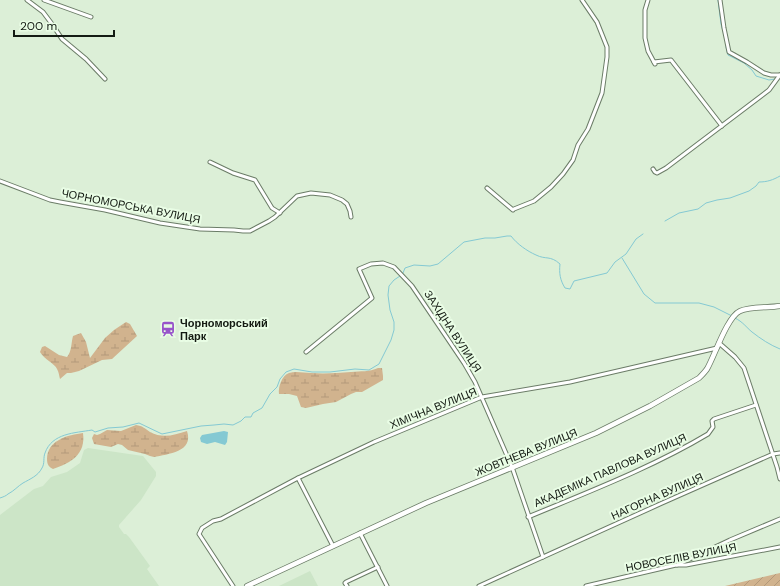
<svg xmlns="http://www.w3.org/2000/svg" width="780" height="586" font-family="'DM Sans',sans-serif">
<defs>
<pattern id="wetland-marsh" width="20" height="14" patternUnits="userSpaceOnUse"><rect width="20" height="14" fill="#d1b38e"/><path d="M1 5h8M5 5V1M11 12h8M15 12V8" fill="none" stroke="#b3997a"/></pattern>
<pattern id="garden-furrows" width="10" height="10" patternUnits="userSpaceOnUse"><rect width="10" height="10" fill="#d1b38e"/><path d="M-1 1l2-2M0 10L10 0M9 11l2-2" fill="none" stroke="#b3997a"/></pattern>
</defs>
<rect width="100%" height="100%" fill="#dcefd7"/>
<g fill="#cce5c7">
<polygon points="88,448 143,456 156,472 156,476 141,500 119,525 119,527 124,534 126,534 129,537 150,566 147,569 159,586 0,586 0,515 34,489 43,486 51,477 67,472 80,463 84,450"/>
<polygon points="310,571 318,586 279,586"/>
</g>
<g fill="url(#wetland-marsh)">
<path d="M126 322 130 324 137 336 112 359 102 360 79 371 71 373H67L60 379C59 376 59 372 57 369 55 364 44 359 40 352L42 347 45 346 59 355 67 357C72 351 71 343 73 336L81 333 86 342 90 358 105 338 114 330Z"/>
<path d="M378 368H382L383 376V380L362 392H356L351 394 336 402 323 404 306 408 301 407 297 396 289 394H279C278 387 282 375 289 373 296 371 304 373 311 373 325 374 337 373 351 372 361 371 369 372 378 368Z"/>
<path d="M136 425C143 426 144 428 150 432 163 439 174 435 187 431 194 452 168 454 154 457L150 456 145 454 128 450 122 445 118 444 111 447 94 444 92 438 94 434 97 435 100 434 107 430 121 431Z"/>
<path d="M83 433C86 454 71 463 53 469 49 467 47 465 47 459 47 440 68 435 83 433Z"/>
</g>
<polygon fill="url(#garden-furrows)" points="780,573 780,586 725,586"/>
<polygon fill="#84c9d3" points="224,431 228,432 227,442 225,445 215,442 207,444 201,442 200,438 202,435"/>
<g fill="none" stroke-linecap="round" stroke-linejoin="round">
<g stroke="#84c9d3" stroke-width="1">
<polyline points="718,0 721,24 725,38"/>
<polyline points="726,47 728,55 744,63 752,70 756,76 769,80 775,79"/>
<path d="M665 221 679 213 698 209 706 203 717 200 730 198 749 191 756 186 759 182C767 182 773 180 780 176"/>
<polyline points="622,258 644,294 655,303 699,303 714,307 732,316"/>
<path d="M403 273 405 268 414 265 430 266 438 264 464 242 485 238H495L507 236H511C517 244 527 251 536 255 546 260 550 255 560 264 559 273 560 280 565 288L570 289 574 281 607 273 615 262 626 254 636 239 643 234"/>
<path d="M735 318C743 322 746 327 752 332 761 339 770 345 780 349"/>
<path d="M0 498C3 497 6 496 8 494 14 491 18 486 23 483 30 479 38 476 42 468 45 463 43 458 45 453 52 433 75 433 92 430L95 432 108 428 123 427 139 423 162 434 201 426 214 425 224 424 233 425 241 421 245 417H251L253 413 262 408 270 394 277 387 280 379 286 372 294 369 312 372H330L355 369 369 370 379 364 391 340 394 330V322L390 310 388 295 389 286 394 280 400 276"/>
</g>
<g stroke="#6b7c67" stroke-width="5">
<g id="street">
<polyline points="27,0 43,12 52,24 62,39 86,59 105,79"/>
<polyline points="44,0 91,17"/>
<polyline points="648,0 645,10 645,38 648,51 655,64"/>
<polyline points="720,0 724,28 729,52 747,62 764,73 771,75 780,75"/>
<polyline points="654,62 671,60 722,126"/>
<polyline points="210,162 233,173 255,180 272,208 280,213"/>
<polyline points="653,169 655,172 657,173 666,168 769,90 780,75"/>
<polyline points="0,181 50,200 60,202 105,210 160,223 200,229 234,230 243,231 250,231 269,221 275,217 297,196 311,193 330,195 342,200 347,204 350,211 351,217"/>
<polyline points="487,188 513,210 514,209 534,201 551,187 563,174 573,160 578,145 588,129 602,93 607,57 607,47 597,22 582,0"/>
<polyline points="719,343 735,357 744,368 777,467 780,479"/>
<polyline points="306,352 372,298 359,269 371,264 383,263 394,267 412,286 464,363 475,382 512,467 543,557"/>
<polyline points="298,478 333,546"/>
<path d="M528 517C588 492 653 467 708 434L713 427 712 421 714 419 756 405"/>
<polyline points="360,533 387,586"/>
<polyline points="677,565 730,540 780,519"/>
<polyline points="233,586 199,534 202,528 213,521 221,519 298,478 374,442 482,397 570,382 717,348"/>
<polyline points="347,586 345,583 346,582 378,567"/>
<polyline points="479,586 660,504 773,454 780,453"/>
<polyline points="586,586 676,565 686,565 780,547"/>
</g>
</g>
<g stroke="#6b7c67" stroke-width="6">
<path id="secondary" d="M247 586 426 503 596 433 650 406 699 378C702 375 705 372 707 369 715 355 727 317 740 311 750 306 769 308 780 306"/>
</g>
<use href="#street" stroke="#fff" stroke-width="3"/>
<use href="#secondary" stroke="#fff" stroke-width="4.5"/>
</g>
<defs>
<g id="station-bare" transform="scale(1.2)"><path d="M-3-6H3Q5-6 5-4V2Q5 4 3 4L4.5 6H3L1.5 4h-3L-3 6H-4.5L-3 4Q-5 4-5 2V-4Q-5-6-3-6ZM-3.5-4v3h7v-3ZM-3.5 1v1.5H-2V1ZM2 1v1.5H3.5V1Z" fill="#9855ca" stroke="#e9fde5" stroke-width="2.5" paint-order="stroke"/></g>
</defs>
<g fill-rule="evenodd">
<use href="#station-bare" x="168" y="329"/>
</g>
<g text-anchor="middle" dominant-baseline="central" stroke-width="4" stroke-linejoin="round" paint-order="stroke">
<g font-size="11" fill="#141b13" stroke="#e9fde5">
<text transform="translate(131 206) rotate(11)">ЧОРНОМОРСЬКА ВУЛИЦЯ</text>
<text transform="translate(453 331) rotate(57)">ЗАХІДНА ВУЛИЦЯ</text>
<text transform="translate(433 408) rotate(-22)">ХІМІЧНА ВУЛИЦЯ</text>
<text transform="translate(526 452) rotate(-22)">ЖОВТНЕВА ВУЛИЦЯ</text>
<text transform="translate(610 470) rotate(-24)">АКАДЕМІКА ПАВЛОВА ВУЛИЦЯ</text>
<text transform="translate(657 496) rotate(-24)">НАГОРНА ВУЛИЦЯ</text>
<text transform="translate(681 557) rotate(-11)">НОВОСЕЛІВ ВУЛИЦЯ</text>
</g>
<g font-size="11" font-weight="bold" fill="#141b13" stroke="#e9fde5" text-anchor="start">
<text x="180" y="323">Чорноморський<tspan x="180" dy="13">Парк</tspan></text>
</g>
</g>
<path d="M14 30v6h100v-6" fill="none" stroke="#141b13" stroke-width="2"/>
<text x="20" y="30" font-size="12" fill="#141b13" stroke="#e9fde5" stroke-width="3" paint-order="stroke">200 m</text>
</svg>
